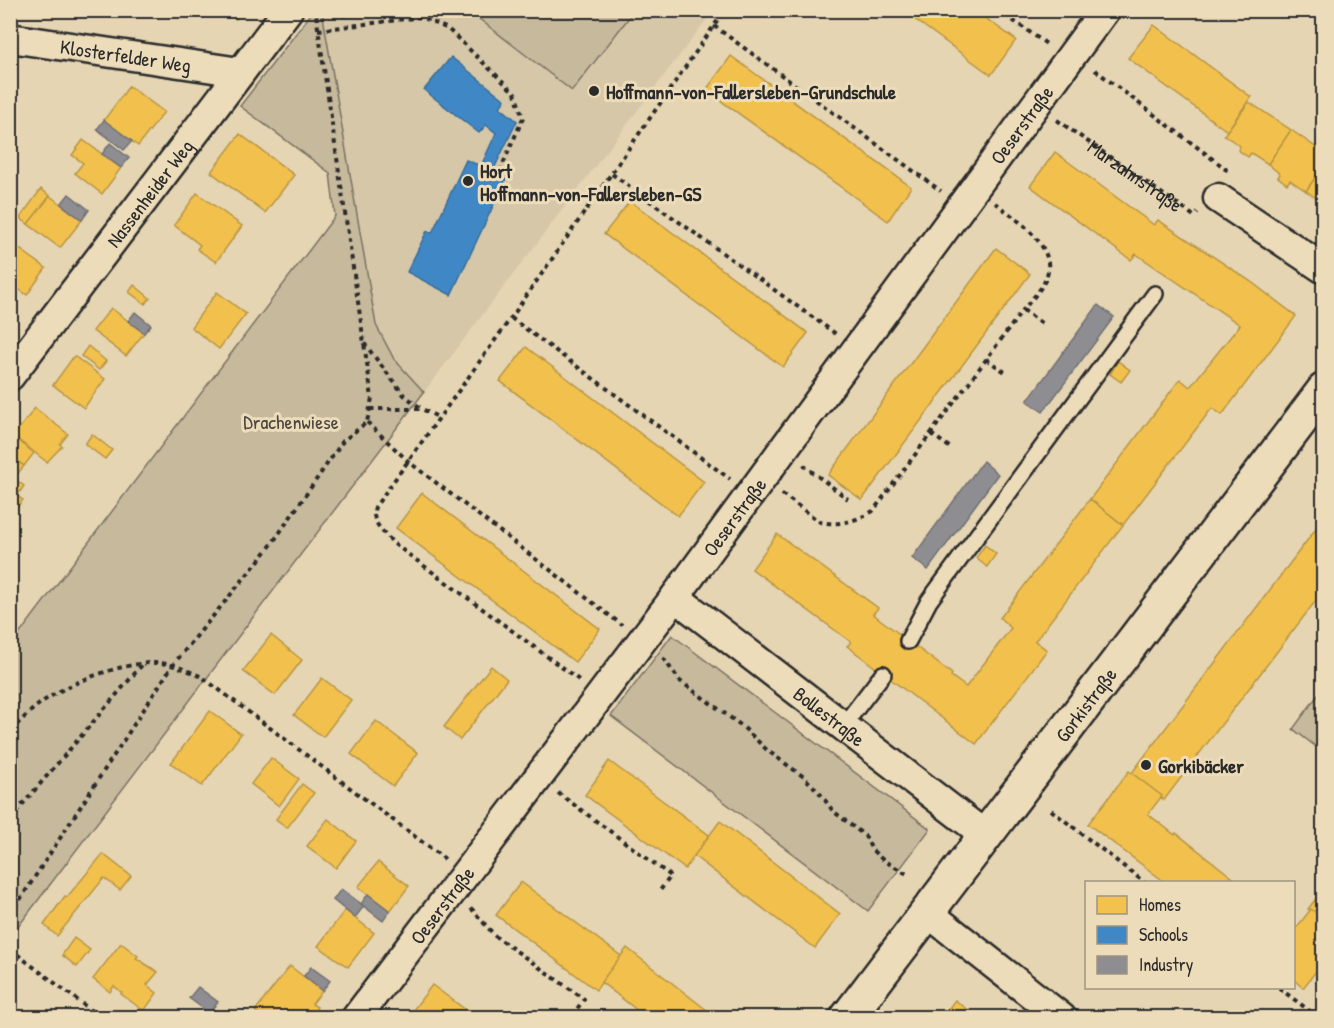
<svg xmlns="http://www.w3.org/2000/svg" width="1334" height="1028" font-family="'Patrick Hand',sans-serif">
<rect width="100%" height="100%" fill="#e5d5b3"/>
<filter id="ink" filterUnits="userSpaceOnUse"><feTurbulence type="fractalNoise" baseFrequency=".0167" numOctaves="2"/><feDisplacementMap in="SourceGraphic" scale="12" xChannelSelector="R" yChannelSelector="G"/><feConvolveMatrix kernelMatrix="1 2 1 2 8 2 1 2 1" color-interpolation-filters="sRGB"/></filter>
<g filter="url(#ink)">
<polygon fill="#d5c7a8" points="322,11 713,11 424,392 394,359 376,325"/>
<g fill="#c7b99c" stroke="#797264" stroke-width="1.5">
<polygon points="314,10 322,11 376,325 394,359 424,392 11,936 11,645 335,216 330,173 240,106"/>
<polygon points="469,11 634,11 572,91"/>
<polygon points="672,635 930,829 868,911 611,716"/>
<polygon points="1323,688 1323,752 1293,729"/>
</g>
<g fill="#f2c14e" stroke="#b69444" stroke-width="1.5">
<polygon points="225,10 242,10 236,19"/>
<polygon points="902,10 974,10 1016,40 991,75"/>
<polygon points="1154,25 1251,97 1227,131 1128,58"/>
<polygon points="731,56 911,187 888,221 706,90"/>
<polygon points="129,86 164,112 138,146 104,120"/>
<polygon points="1249,102 1291,130 1268,164 1251,153 1248,157 1238,150 1240,146 1224,135"/>
<polygon points="1291,130 1324,153 1324,165 1306,191 1290,180 1287,184 1278,177 1280,174 1268,164"/>
<polygon points="240,134 294,175 265,213 211,172"/>
<polygon points="83,140 121,168 102,194 75,173 83,163 72,155"/>
<polygon points="1055,152 1154,225 1158,220 1250,281 1296,316 1222,415 1212,408 1123,525 1090,499 1180,379 1190,387 1240,325 1136,254 1131,260 1030,186"/>
<polygon points="1324,165 1324,203 1306,191"/>
<polygon points="41,189 50,196 28,224 20,218"/>
<polygon points="197,193 242,226 216,262 197,249 200,245 174,225"/>
<polygon points="50,196 82,220 60,248 28,224"/>
<polygon points="630,201 808,333 783,367 604,234"/>
<polygon points="17,247 46,268 27,295 10,283 10,255"/>
<polygon points="996,248 1030,274 862,500 828,475"/>
<polygon points="134,285 150,298 145,304 129,292"/>
<polygon points="217,292 246,314 219,349 191,327"/>
<polygon points="111,308 144,333 126,356 93,331"/>
<polygon points="88,346 106,361 99,370 81,356"/>
<polygon points="526,347 704,482 678,516 500,381"/>
<polygon points="74,356 105,379 84,408 53,385"/>
<polygon points="1118,361 1130,370 1121,382 1110,374"/>
<polygon points="35,408 68,434 60,444 62,446 47,462 13,436"/>
<polygon points="92,434 112,450 105,459 85,444"/>
<polygon points="14,437 34,453 24,466 10,456 10,442"/>
<polygon points="10,456 24,466 14,478 10,476"/>
<polygon points="10,476 24,486 17,496 23,500 15,510 10,506"/>
<polygon points="422,493 600,629 575,662 396,528"/>
<polygon points="1090,499 1123,525 1035,641 1047,650 976,744 847,646 851,642 752,569 777,534 878,608 873,614 952,674 951,676 966,687 1011,628 1000,618"/>
<polygon points="1324,518 1324,590 1164,800 1131,774"/>
<polygon points="985,545 996,554 987,567 976,558"/>
<polygon points="271,635 302,660 275,695 243,671"/>
<polygon points="491,666 507,679 460,740 444,727"/>
<polygon points="322,678 351,700 323,737 294,715"/>
<polygon points="210,711 241,734 202,786 171,763"/>
<polygon points="376,721 418,753 393,786 351,754"/>
<polygon points="271,758 299,779 279,806 251,784"/>
<polygon points="609,761 709,835 685,869 585,795"/>
<polygon points="1129,771 1162,796 1148,814 1175,835 1176,833 1238,882 1165,882 1088,824"/>
<polygon points="302,784 314,793 287,828 276,819"/>
<polygon points="328,819 356,841 336,868 307,846"/>
<polygon points="720,821 840,914 815,948 694,856"/>
<polygon points="103,854 131,876 120,890 104,878 57,936 44,925 65,896 67,897"/>
<polygon points="378,862 409,886 390,911 358,887"/>
<polygon points="521,882 621,956 596,990 496,915"/>
<polygon points="1324,888 1324,919 1308,909"/>
<polygon points="1311,909 1324,919 1324,961 1303,988 1294,980 1294,925 1297,927"/>
<polygon points="345,910 374,933 348,967 318,946"/>
<polygon points="74,938 90,950 77,967 62,955"/>
<polygon points="121,943 138,956 136,958 158,972 147,985 157,993 144,1011 121,994 122,993 114,986 110,992 93,979"/>
<polygon points="627,948 717,1018 647,1018 601,982"/>
<polygon points="290,966 322,991 312,1004 317,1007 310,1018 263,1018 255,1011"/>
<polygon points="432,985 470,1013 466,1018 407,1018"/>
<polygon points="955,1000 978,1018 941,1018"/>
<polygon points="10,1002 29,1016 28,1018 10,1018"/>
</g>
<g fill="#3f88c5" stroke="#396c97" stroke-width="1.5">
<polygon points="342,10 416,10 417,11 377,17 375,12 343,17"/>
<polygon points="451,57 505,100 500,107 517,121 492,173 506,179 451,295 407,272 427,231 432,233 466,160 481,166 496,133 486,125 479,133 424,90"/>
</g>
<g fill="#8d8d92" stroke="#707073" stroke-width="1.5">
<polygon points="104,120 132,141 124,150 97,129"/>
<polygon points="110,143 129,158 121,168 102,154"/>
<polygon points="69,194 89,210 82,220 61,204"/>
<polygon points="1098,305 1114,317 1043,412 1027,401"/>
<polygon points="135,312 151,325 144,333 128,321"/>
<polygon points="983,461 998,474 928,570 912,558"/>
<polygon points="341,889 364,906 355,918 333,900"/>
<polygon points="368,894 390,911 383,921 361,904"/>
<polygon points="311,967 330,981 322,991 304,976"/>
<polygon points="198,987 218,1002 209,1013 189,998"/>
</g>
<g fill="none" stroke-linecap="round" stroke-linejoin="round">
<g stroke="#2b2b2b" stroke-width="20">
<g id="service">
<polyline points="908,641 929,601 1155,294"/>
<polyline points="843,726 883,674"/>
</g>
</g>
<g stroke="#2b2b2b" stroke-width="33">
<g id="minor">
<path id="s2" d="M10 38 240 72"/>
<polyline points="1218,198 1324,269"/>
<path id="s3" d="M10 376 288 10"/>
<path id="s4" d="M675 597 985 835"/>
<polyline points="927,912 1062,1018"/>
<path id="s5" d="M356 1018 675 597 1105 10"/>
</g>
</g>
<g stroke="#2b2b2b" stroke-width="38">
<g id="secondary">
<path id="s6" d="M847 1018 1324 390"/>
</g>
</g>
<g stroke="#2b2b2b" stroke-width="4" stroke-dasharray="4.5 4.5" stroke-linecap="butt">
<polyline points="998,10 1048,45"/>
<polyline points="714,26 941,191"/>
<polyline points="318,30 421,17 448,29 515,93 523,118 500,171"/>
<polyline points="1095,70 1226,169 1224,174"/>
<path id="s1" d="M1057 120 1194 216 1198 213"/>
<polyline points="612,174 836,334"/>
<polyline points="1023,310 1044,325"/>
<polyline points="511,318 730,479"/>
<polyline points="364,343 404,395 422,409"/>
<polyline points="986,359 1008,374"/>
<polyline points="370,409 422,409 440,418"/>
<polyline points="367,422 409,462 622,625"/>
<polyline points="931,434 952,449"/>
<polyline points="803,465 848,499"/>
<path d="M782 494 820 522C839 526 856 521 873 511L1023 310C1031 300 1044 287 1047 275 1056 245 1015 218 995 203"/>
<polyline points="663,658 680,681 742,726 768,751 804,777 819,792 833,811 865,836 872,850 883,860 907,874"/>
<path d="M579 680 393 543C384 532 370 522 375 507L511 318 725 10"/>
<path d="M10 731C19 723 28 713 37 706 64 684 124 661 158 663 174 664 189 671 202 677L445 859"/>
<polyline points="558,793 671,876 658,893"/>
<polyline points="1051,810 1144,882"/>
<polyline points="10,819 142,665"/>
<polyline points="471,908 495,936 584,999 572,1016"/>
<polyline points="10,915 172,666 269,548 343,441 367,422 372,398 316,14"/>
<polyline points="10,949 101,1018"/>
<polyline points="1279,988 1311,1012"/>
</g>
<use href="#service" stroke="#eddcb9" stroke-width="15"/>
<use href="#minor" stroke="#eddcb9" stroke-width="28"/>
<use href="#secondary" stroke="#eddcb9" stroke-width="33"/>
</g>
</g>
<g fill="#2b2b2b" stroke="#eddcb9" stroke-width="2">
<circle cx="594" cy="91" r="6"/>
<circle cx="468" cy="181" r="6"/>
<circle cx="1146" cy="765" r="6"/>
</g>
<g text-anchor="middle" dominant-baseline="central" stroke-width="6" stroke-linejoin="round" paint-order="stroke">
<g font-size="20" fill="#2b2b2b" stroke="#eddcb9">
<text stroke="none"><textPath href="#s2" startOffset="117">Klosterfelder Weg</textPath></text>
<text stroke="none"><textPath href="#s5" startOffset="1114">Oeserstraße</textPath></text>
<text stroke="none"><textPath href="#s1" startOffset="96">Marzahnstraße</textPath></text>
<text stroke="none"><textPath href="#s3" startOffset="230">Nassenheider Weg</textPath></text>
<text stroke="none"><textPath href="#s5" startOffset="628">Oeserstraße</textPath></text>
<text stroke="none"><textPath href="#s6" startOffset="394">Gorkistraße</textPath></text>
<text stroke="none"><textPath href="#s4" startOffset="195">Bollestraße</textPath></text>
<text stroke="none"><textPath href="#s5" startOffset="142">Oeserstraße</textPath></text>
</g>
<g font-size="20" font-weight="bold" fill="#2b2b2b" stroke="#eddcb9" text-anchor="start">
<text x="606" y="91">Hoffmann-von-Fallersleben-Grundschule</text>
<text x="480" y="170">Hort<tspan x="480" dy="23">Hoffmann-von-Fallersleben-GS</tspan></text>
<text x="1158" y="765">Gorkibäcker</text>
</g>
<g font-size="20" fill="#4a4742" stroke="#eddcb9">
<text x="291" y="421">Drachenwiese</text>
</g>
</g>
<rect width="1334" height="1028" fill="none" stroke="#eddcb9" stroke-width="36"/>
<rect x="18" y="18" width="1298" height="992" fill="none" stroke="#2b2b2b" stroke-width="2" filter="url(#ink)"/>
<rect x="1085" y="881" width="210" height="108" fill="#eddcb9" stroke="#9f9580" stroke-width="1.5"/>
<rect x="1097" y="896" width="30" height="18" fill="#f2c14e" stroke="#9f9580" stroke-width="1.5"/>
<text x="1139" y="911" font-size="18" fill="#2b2b2b">Homes</text>
<rect x="1097" y="926" width="30" height="18" fill="#3f88c5" stroke="#9f9580" stroke-width="1.5"/>
<text x="1139" y="941" font-size="18" fill="#2b2b2b">Schools</text>
<rect x="1097" y="956" width="30" height="18" fill="#8d8d92" stroke="#9f9580" stroke-width="1.5"/>
<text x="1139" y="971" font-size="18" fill="#2b2b2b">Industry</text>
</svg>
